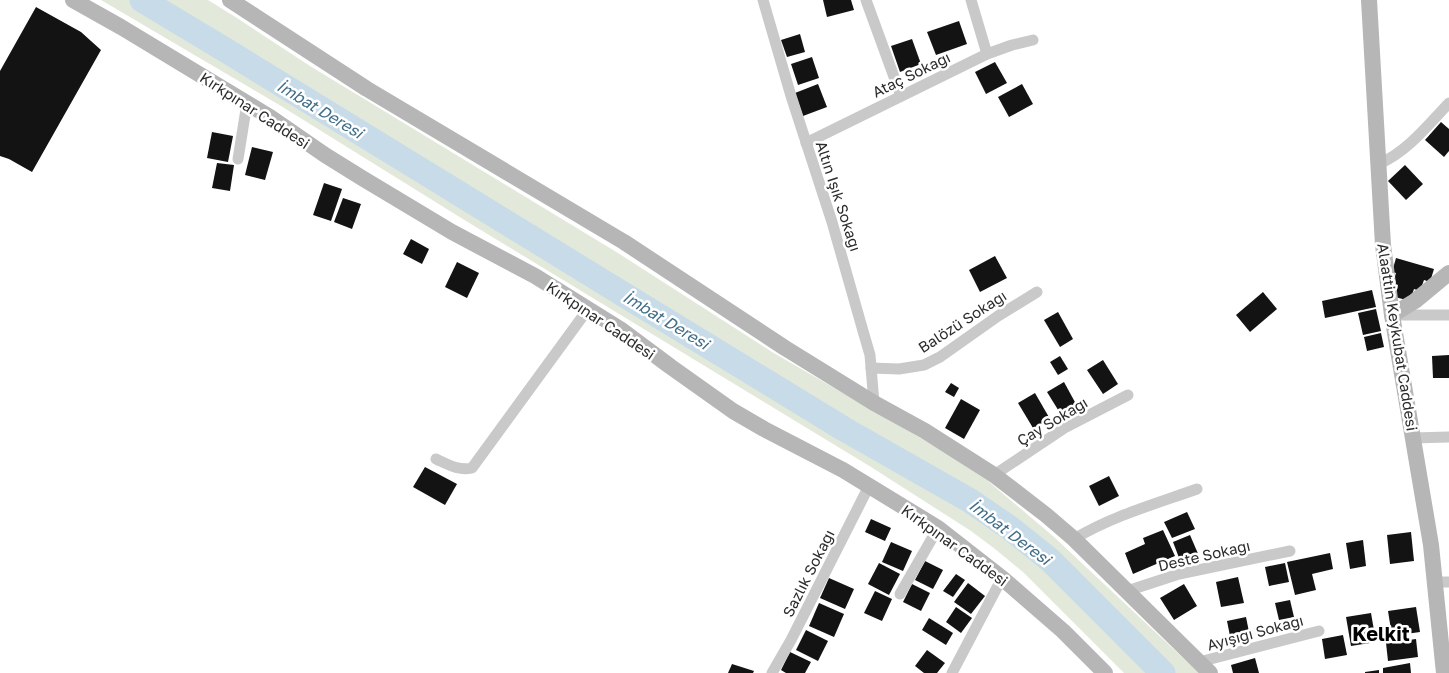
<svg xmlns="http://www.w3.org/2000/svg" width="1449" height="673" font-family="'Golos Text',sans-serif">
<rect width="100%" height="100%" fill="#fff"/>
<polygon fill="#e2e9da" points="101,0 208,0 237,18 310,66 618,253 772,352 940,449 988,481 1054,537 1199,673 1124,673 1023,572 995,549 971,531 871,467 466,221 281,106"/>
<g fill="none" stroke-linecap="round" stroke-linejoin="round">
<polyline stroke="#c7dbe8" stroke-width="25" points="142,0 227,51 631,299 844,429 969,500 1010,528 1050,560 1163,673"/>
</g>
<g fill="#131313">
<polygon points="823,0 851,0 854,10 827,17"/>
<polygon points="36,7 81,32 101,50 32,172 9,159 0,156 0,71"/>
<polygon points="959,21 967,44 936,55 927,32"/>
<polygon points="800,34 805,52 787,57 781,40"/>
<polygon points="912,39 921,64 900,72 891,46"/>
<polygon points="812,57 819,78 798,85 791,64"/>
<polygon points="995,62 1007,83 986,94 975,72"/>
<polygon points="818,84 827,107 803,116 795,93"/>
<polygon points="1022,84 1033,104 1009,117 998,97"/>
<polygon points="1441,122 1449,129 1449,151 1444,157 1425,140"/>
<polygon points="212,132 233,136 228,162 207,158"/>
<polygon points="252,147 273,152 265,180 245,175"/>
<polygon points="217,163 234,165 230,191 212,188"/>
<polygon points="1405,165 1423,184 1406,200 1388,181"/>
<polygon points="324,183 342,189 331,221 313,215"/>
<polygon points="343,198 361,204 352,229 334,222"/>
<polygon points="411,239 429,249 422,264 403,254"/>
<polygon points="995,256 1007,278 980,292 969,270"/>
<polygon points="1396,258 1434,269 1430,282 1424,280 1420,291 1414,289 1410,301 1395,297 1398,285 1393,283 1396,273 1392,272"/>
<polygon points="457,262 479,273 467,298 445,287"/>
<polygon points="1372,290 1376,307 1325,318 1322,301"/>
<polygon points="1263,292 1277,309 1250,332 1236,315"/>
<polygon points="1376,309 1381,331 1363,335 1358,313"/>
<polygon points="1058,312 1073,339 1060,347 1044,320"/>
<polygon points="1381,333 1384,347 1367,351 1364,337"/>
<polygon points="1449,355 1449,378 1433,378 1432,356"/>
<polygon points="1060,356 1068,369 1058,375 1050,362"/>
<polygon points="1103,360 1118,384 1103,394 1087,370"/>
<polygon points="1064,382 1076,404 1060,413 1047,392"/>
<polygon points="951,383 959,388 954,397 945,392"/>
<polygon points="1035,393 1050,419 1033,428 1018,403"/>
<polygon points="961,399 980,410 964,439 945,428"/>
<polygon points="425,467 457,484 445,505 413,487"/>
<polygon points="1109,476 1119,496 1099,506 1089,486"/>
<polygon points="1187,512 1195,529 1172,538 1164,522"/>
<polygon points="871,519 891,528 885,541 865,532"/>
<polygon points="1163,530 1175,556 1133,574 1125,553 1145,544 1143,538"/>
<polygon points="1411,532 1414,561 1390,564 1387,535"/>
<polygon points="1190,535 1199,556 1181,563 1173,542"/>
<polygon points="1363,540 1366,566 1350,569 1346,543"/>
<polygon points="891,542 912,551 903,571 882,562"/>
<polygon points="1330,553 1333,569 1312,574 1316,590 1295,595 1287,562"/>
<polygon points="925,561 943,570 933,589 915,580"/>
<polygon points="879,563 900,574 889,595 868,584"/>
<polygon points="1285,563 1289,582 1269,586 1265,567"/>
<polygon points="956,574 965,580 953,597 943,591"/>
<polygon points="1238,577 1244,603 1221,607 1216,582"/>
<polygon points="829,578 854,589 845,609 820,598"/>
<polygon points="968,583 985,596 971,614 954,602"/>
<polygon points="912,584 930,593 921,611 903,602"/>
<polygon points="1184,584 1197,606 1174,620 1160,598"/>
<polygon points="875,591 892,599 882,621 864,613"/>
<polygon points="1290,600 1294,617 1279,620 1275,603"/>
<polygon points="819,603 844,614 834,637 809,626"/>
<polygon points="956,607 972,618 961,633 946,622"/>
<polygon points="1416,607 1420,632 1392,636 1388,611"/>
<polygon points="1371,613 1376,642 1351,646 1346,617"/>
<polygon points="1246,617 1251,642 1232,646 1227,621"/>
<polygon points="929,618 953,633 946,645 922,630"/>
<polygon points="806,630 828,641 818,661 796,650"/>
<polygon points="1343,635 1347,655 1325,659 1322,639"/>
<polygon points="1416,639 1418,657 1388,661 1386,643"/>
<polygon points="927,650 945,663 937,673 924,673 915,666"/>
<polygon points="790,652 811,662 805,673 786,673 781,670"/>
<polygon points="1255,658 1259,673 1233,673 1231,665"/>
<polygon points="1410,663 1411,673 1383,673 1383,668"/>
<polygon points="732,664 754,671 753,673 728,673"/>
<polygon points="1379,670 1379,673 1365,673 1365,672"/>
</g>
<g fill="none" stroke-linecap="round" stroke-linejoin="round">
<g stroke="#c9c9c9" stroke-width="11">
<polyline points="763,0 791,96 832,222 863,331 870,355 874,403"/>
<polyline points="866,0 901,96"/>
<polyline points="971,0 987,54"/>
<polyline points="806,143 987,54 1012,45 1033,40"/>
<polyline points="238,159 247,103"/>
<path d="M1379 164C1408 151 1427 126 1449 103"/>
<polyline points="1393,315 1449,315"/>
<polyline points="871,368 899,369 924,365 940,357 998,316 1037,292"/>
<polyline points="1413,438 1449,437"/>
<path d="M436 459C449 465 459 471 472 468L588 309"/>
<polyline points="994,475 1066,427 1128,395"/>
<path d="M1074 539C1112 516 1155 504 1197 489"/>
<polyline points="1436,582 1449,582"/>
<polyline points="1127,591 1179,574 1290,551"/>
<polyline points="900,594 938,528"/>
<polyline points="1199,662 1319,631"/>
<polyline points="772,673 791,640 869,486"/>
<polyline points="952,673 1002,578"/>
</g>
<g stroke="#b6b6b6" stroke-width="16">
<polyline points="73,0 121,27 270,117 325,155 362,178 452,232 535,276 620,329 671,367 733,411 764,429 843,470 938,528 1002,578 1063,631 1105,673"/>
<polyline points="230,0 367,89 624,242 785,348 874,403 925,431 994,475 1046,515 1074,539 1210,673"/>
<polyline points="1369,0 1383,245 1392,315 1431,545 1444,673"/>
<polyline points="1392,315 1415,301 1449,273"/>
</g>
</g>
<g text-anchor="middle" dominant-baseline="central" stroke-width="5" stroke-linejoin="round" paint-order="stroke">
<g font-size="15" fill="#2c2c2c" stroke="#fff">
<text transform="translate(911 74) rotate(-26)">Ataç Sokağı</text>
<text transform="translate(255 110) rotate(33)">Kırkpınar Caddesi</text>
<text transform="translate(839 196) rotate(72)">Altın Işık Sokağı</text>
<text transform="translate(601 320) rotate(34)">Kırkpınar Caddesi</text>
<text transform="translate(962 321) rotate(-33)">Balözü Sokağı</text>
<text transform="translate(1398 337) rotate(81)">Alaattin Keykubat Caddesi</text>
<text transform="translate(1052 421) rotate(-31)">Çay Sokağı</text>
<text transform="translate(955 545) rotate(36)">Kırkpınar Caddesi</text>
<text transform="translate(1204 555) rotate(-13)">Deste Sokağı</text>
<text transform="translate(808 573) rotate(-63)">Sazlık Sokağı</text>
<text transform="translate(1255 632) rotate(-15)">Ayışığı Sokağı</text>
</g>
<g font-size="16" font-style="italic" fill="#406d88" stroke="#fff">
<text transform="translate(320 109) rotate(31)">İmbat Deresi</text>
<text transform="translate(666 320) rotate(31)">İmbat Deresi</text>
<text transform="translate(1010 532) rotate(37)">İmbat Deresi</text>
</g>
<g font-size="20" font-weight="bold" fill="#000" stroke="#fff">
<text x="1381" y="633">Kelkit</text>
</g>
</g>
</svg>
